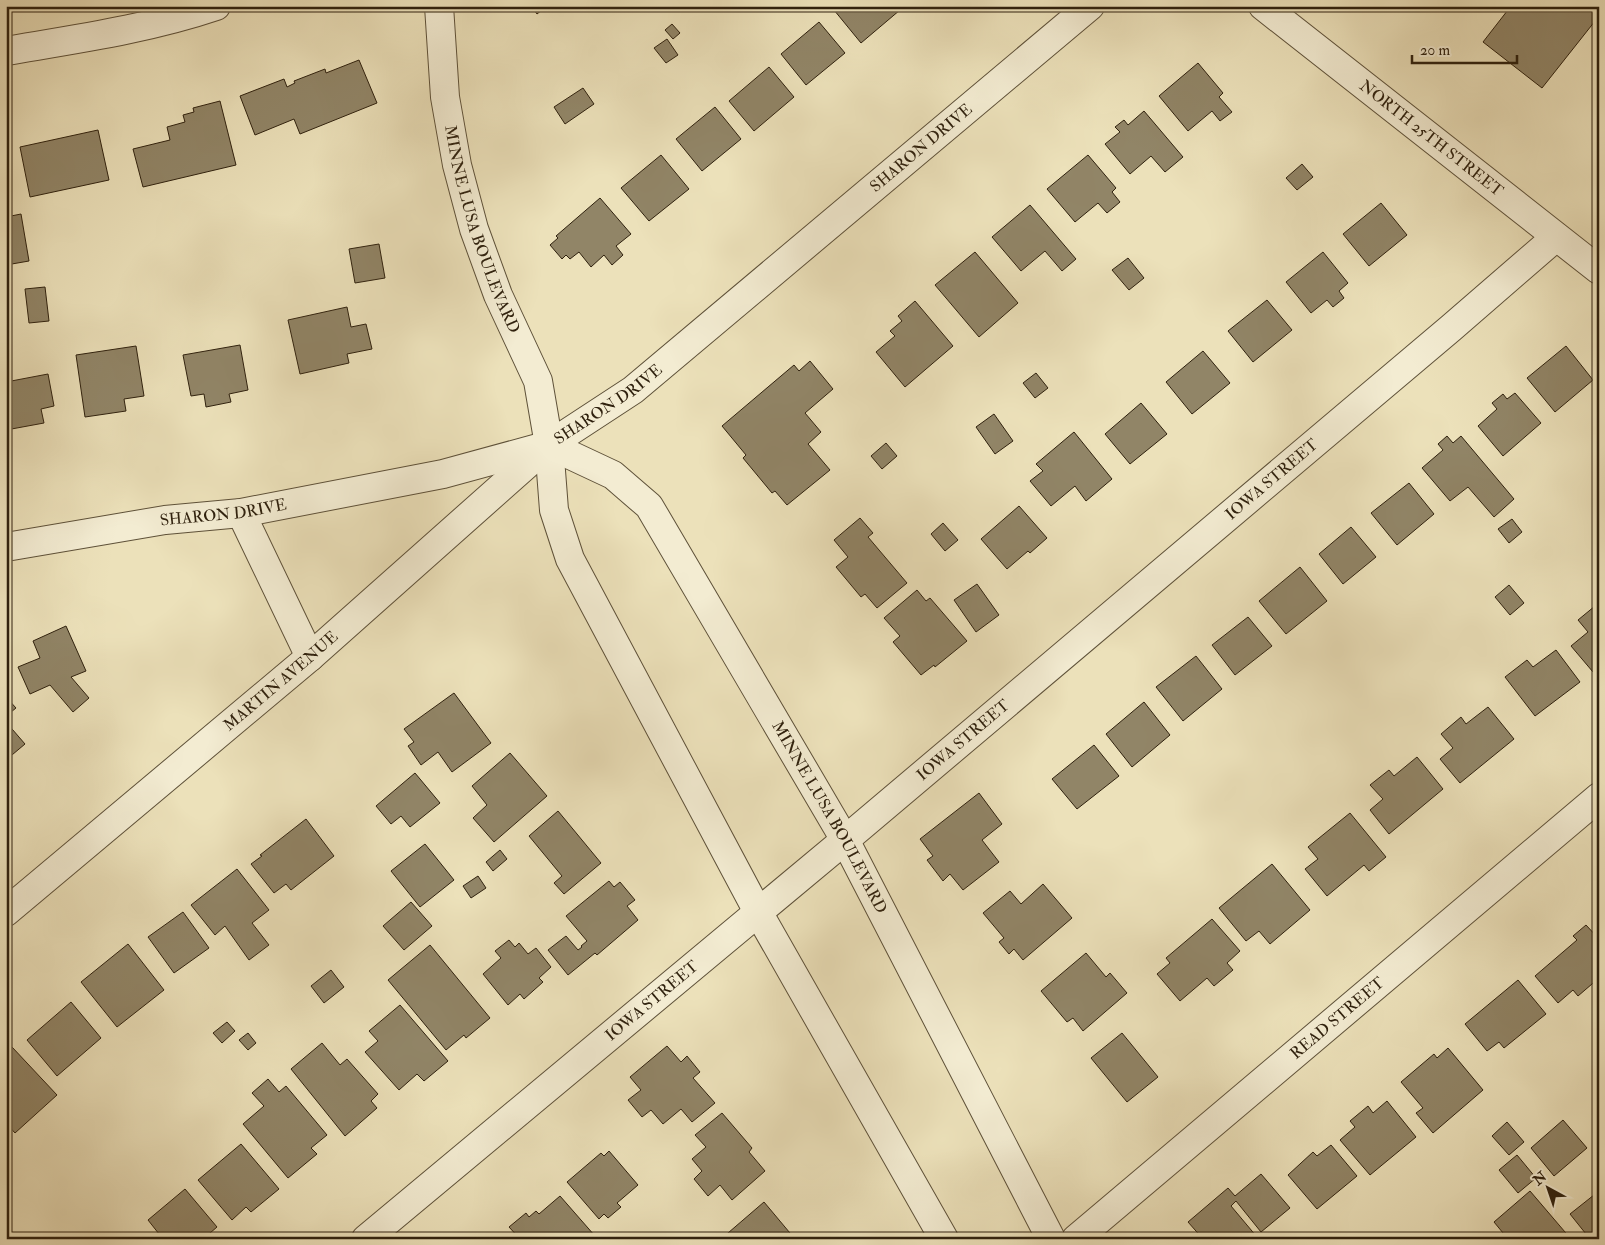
<svg xmlns="http://www.w3.org/2000/svg" width="1605" height="1245" font-family="'IM FELL Double Pica',serif">
<rect width="100%" height="100%" fill="#ece1ba"/>
<filter id="stains"><feTurbulence type="fractalNoise" baseFrequency=".004" numOctaves="4"/><feColorMatrix values="0 0 0 0 .2 0 0 0 0 .09 0 0 0 0 .02 0 0 0 .5 -.17"/></filter>
<radialGradient id="worn" r=".72"><stop offset=".6" stop-color="#630" stop-opacity="0"/><stop offset="1" stop-color="#630" stop-opacity=".3"/></radialGradient>
<g fill="#918567" stroke="#2f210e">
<polygon points="531,6 547,6 537,14"/>
<polygon points="839,6 896,6 900,10 861,43 834,10"/>
<polygon points="1511,6 1599,6 1599,16 1542,88 1483,42"/>
<polygon points="819,22 845,53 806,85 781,54"/>
<polygon points="672,24 680,33 673,39 665,30"/>
<polygon points="667,39 678,55 666,63 654,48"/>
<polygon points="359,60 377,103 300,134 294,119 255,135 240,96 284,79 287,87 295,83 294,81 325,69 326,73"/>
<polygon points="1198,63 1223,93 1219,97 1232,112 1220,121 1212,111 1188,131 1159,96"/>
<polygon points="769,67 794,97 754,131 729,101"/>
<polygon points="583,88 594,104 565,124 554,107"/>
<polygon points="220,101 236,165 143,187 133,149 170,140 167,127 185,122 183,115 194,112 193,108"/>
<polygon points="715,107 741,139 702,171 676,139"/>
<polygon points="1144,111 1183,157 1165,172 1151,156 1130,174 1105,144 1120,132 1115,127 1124,120 1128,125"/>
<polygon points="98,130 109,180 30,197 20,147"/>
<polygon points="661,155 689,189 649,221 621,188"/>
<polygon points="1088,155 1116,188 1112,192 1120,202 1107,213 1098,203 1075,222 1047,189"/>
<polygon points="1302,164 1313,177 1297,190 1286,178"/>
<polygon points="600,198 631,234 616,246 623,255 612,265 604,255 591,267 579,252 570,259 566,255 562,259 550,245 558,238 556,236"/>
<polygon points="1381,203 1407,235 1369,266 1343,234"/>
<polygon points="1030,205 1076,259 1062,271 1045,251 1021,271 992,237"/>
<polygon points="21,214 29,261 6,265 6,217"/>
<polygon points="379,244 385,278 355,283 349,249"/>
<polygon points="975,252 1018,303 979,337 935,285"/>
<polygon points="1323,252 1348,283 1339,291 1344,298 1333,307 1327,300 1311,313 1286,282"/>
<polygon points="1128,258 1144,278 1129,290 1112,270"/>
<polygon points="45,287 49,321 29,323 25,289"/>
<polygon points="1267,300 1292,330 1253,362 1228,331"/>
<polygon points="915,301 953,346 905,387 876,352 895,336 890,331 902,321 898,316"/>
<polygon points="347,307 351,327 366,324 372,349 347,354 349,363 300,374 288,320"/>
<polygon points="240,345 248,390 229,394 231,402 206,407 204,394 191,396 183,355"/>
<polygon points="136,346 144,396 124,399 126,411 85,417 76,355"/>
<polygon points="1566,346 1593,380 1555,412 1527,378"/>
<polygon points="1203,351 1230,383 1192,414 1166,382"/>
<polygon points="810,361 833,389 805,413 821,432 808,444 830,470 787,505 775,491 772,493 743,458 746,455 722,426 794,365 799,371"/>
<polygon points="1036,373 1048,388 1035,398 1023,383"/>
<polygon points="48,374 54,406 41,409 44,423 6,430 6,382"/>
<polygon points="1515,393 1541,423 1503,456 1478,426 1497,409 1492,403 1503,394 1507,399"/>
<polygon points="1141,403 1167,434 1130,464 1105,434"/>
<polygon points="994,414 1013,441 995,454 976,427"/>
<polygon points="1074,432 1112,479 1086,501 1075,486 1051,506 1030,481 1043,471 1036,464"/>
<polygon points="1447,436 1453,443 1461,436 1514,499 1494,517 1468,487 1450,501 1422,468 1443,450 1438,444"/>
<polygon points="886,443 897,456 882,469 871,456"/>
<polygon points="1409,483 1434,514 1397,545 1371,513"/>
<polygon points="1019,506 1047,538 1030,553 1028,551 1007,569 981,539"/>
<polygon points="860,518 873,533 868,537 907,583 877,608 865,594 861,597 836,567 848,557 834,540"/>
<polygon points="1512,519 1522,532 1509,543 1498,529"/>
<polygon points="943,523 958,540 945,551 931,534"/>
<polygon points="1351,527 1376,557 1343,584 1319,554"/>
<polygon points="1300,567 1327,601 1286,634 1259,601"/>
<polygon points="977,584 999,615 976,632 954,600"/>
<polygon points="1509,585 1524,603 1510,615 1495,597"/>
<polygon points="917,590 926,601 930,598 967,641 935,667 934,665 921,675 893,642 900,636 884,618"/>
<polygon points="1595,606 1599,610 1599,667 1593,672 1571,646 1588,632 1578,620"/>
<polygon points="1248,617 1272,646 1235,675 1212,645"/>
<polygon points="66,626 86,671 71,677 89,698 73,712 50,685 30,694 18,667 40,658 33,641"/>
<polygon points="1556,650 1580,682 1535,716 1505,677 1527,660 1533,667"/>
<polygon points="1196,656 1222,689 1183,721 1156,687"/>
<polygon points="454,693 491,743 452,772 438,752 421,765 408,746 414,742 404,729"/>
<polygon points="6,697 16,708 6,716"/>
<polygon points="1144,702 1170,735 1132,767 1106,734"/>
<polygon points="1488,707 1514,739 1460,783 1440,759 1453,748 1441,734 1461,717 1466,724"/>
<polygon points="6,722 25,744 6,760"/>
<polygon points="1094,745 1119,776 1077,809 1052,779"/>
<polygon points="510,753 547,796 494,842 473,818 487,805 472,786"/>
<polygon points="1417,757 1443,789 1389,834 1370,810 1383,799 1370,785 1389,770 1394,776"/>
<polygon points="415,773 440,803 410,827 401,816 391,824 376,806"/>
<polygon points="979,793 1002,824 982,840 999,862 963,890 950,874 943,881 927,860 933,856 920,839"/>
<polygon points="558,811 601,863 564,894 554,883 562,876 529,836"/>
<polygon points="1350,813 1386,857 1369,871 1364,865 1327,896 1305,869 1318,859 1308,847"/>
<polygon points="306,819 334,856 291,890 286,884 274,893 251,864 262,856 260,855"/>
<polygon points="425,844 454,880 420,907 391,871"/>
<polygon points="500,850 507,859 493,871 486,862"/>
<polygon points="1272,864 1310,910 1270,944 1259,931 1246,941 1219,908"/>
<polygon points="237,869 269,910 252,923 269,945 249,960 225,926 215,935 191,905"/>
<polygon points="478,876 486,888 471,898 463,886"/>
<polygon points="609,881 614,887 620,882 635,900 627,906 638,920 597,955 595,953 568,975 548,950 566,936 578,950 582,947 581,946 587,941 566,916"/>
<polygon points="1043,884 1072,918 1023,960 1014,949 1009,954 999,942 1004,938 983,913 1010,891 1021,904"/>
<polygon points="411,902 432,926 404,950 383,926"/>
<polygon points="183,912 209,948 174,973 148,937"/>
<polygon points="1212,919 1240,951 1227,963 1233,970 1214,986 1207,978 1180,1001 1157,974 1170,963 1166,958"/>
<polygon points="1586,925 1599,939 1599,978 1578,996 1573,990 1558,1003 1535,976 1577,940 1573,936"/>
<polygon points="509,940 515,947 519,943 528,954 536,948 551,967 539,978 543,982 524,999 520,994 508,1005 483,974 501,958 495,951"/>
<polygon points="128,944 164,990 117,1027 81,982"/>
<polygon points="430,945 490,1018 466,1038 464,1035 446,1050 388,980"/>
<polygon points="1086,953 1106,977 1110,973 1127,993 1083,1031 1073,1018 1067,1022 1041,991"/>
<polygon points="331,970 344,987 324,1003 311,986"/>
<polygon points="1518,980 1546,1014 1504,1048 1499,1042 1487,1051 1465,1024"/>
<polygon points="71,1002 101,1038 57,1076 27,1040"/>
<polygon points="400,1005 448,1061 424,1081 417,1074 399,1090 365,1052 378,1041 369,1031"/>
<polygon points="227,1022 235,1031 222,1043 213,1033"/>
<polygon points="248,1033 256,1043 248,1050 239,1040"/>
<polygon points="1122,1033 1158,1077 1127,1102 1091,1058"/>
<polygon points="322,1043 340,1065 347,1059 378,1094 371,1101 377,1108 345,1136 291,1069"/>
<polygon points="667,1046 681,1062 687,1056 700,1072 693,1078 715,1103 692,1122 681,1109 663,1124 651,1110 642,1117 628,1100 641,1090 630,1077"/>
<polygon points="12,1047 57,1095 15,1133 6,1123 6,1052"/>
<polygon points="1448,1048 1483,1090 1433,1133 1416,1113 1423,1108 1401,1082 1434,1054 1437,1058"/>
<polygon points="268,1079 279,1092 286,1086 327,1135 311,1148 317,1154 288,1178 243,1124 264,1106 252,1093"/>
<polygon points="1387,1101 1416,1137 1370,1175 1340,1140 1355,1127 1350,1121 1368,1106 1373,1113"/>
<polygon points="722,1113 752,1148 749,1152 765,1171 732,1200 720,1185 708,1196 694,1179 702,1171 692,1159 706,1147 695,1135"/>
<polygon points="1563,1120 1587,1148 1554,1176 1531,1148"/>
<polygon points="1507,1122 1524,1142 1509,1155 1492,1136"/>
<polygon points="241,1144 279,1189 251,1212 246,1207 232,1220 198,1180"/>
<polygon points="1331,1145 1357,1176 1317,1209 1288,1175 1313,1152 1317,1156"/>
<polygon points="609,1151 638,1185 617,1203 621,1207 608,1218 604,1214 599,1219 567,1182 601,1153 604,1156"/>
<polygon points="1517,1155 1536,1178 1518,1193 1499,1170"/>
<polygon points="1261,1174 1290,1208 1261,1232 1236,1201 1231,1206 1257,1237 1255,1239 1203,1239 1188,1222 1228,1188 1235,1196"/>
<polygon points="185,1189 217,1227 203,1239 163,1239 148,1220"/>
<polygon points="1530,1191 1571,1239 1508,1239 1494,1222"/>
<polygon points="1599,1191 1599,1239 1590,1239 1570,1214"/>
<polygon points="560,1196 595,1236 592,1239 520,1239 509,1227 526,1213 529,1217 536,1211 539,1214"/>
<polygon points="764,1202 795,1239 721,1239"/>
</g>
<g fill="none" stroke-linecap="round" stroke-linejoin="round">
<g stroke="#5e5139" stroke-width="30">
<g id="minor">
<path id="s1" d="M439 6 445 97 457 165 474 229 498 295 538 381 549 445 554 510 570 559 758 912 944 1239"/>
<path id="s2" d="M1263 6 1599 270"/>
<path d="M6 51C76 39 148 29 216 6"/>
<path id="s3" d="M549 445 613 475 649 506 845 840 1051 1239"/>
<polyline points="241,513 310,657"/>
<path id="s4" d="M6 547 165 520 241 513 443 474 549 445 633 390 1090 6"/>
<path id="s5" d="M6 912 310 657 544 449"/>
<path id="s6" d="M366 1239 845 840 1451 328 1556 237"/>
<path id="s7" d="M1076 1239 1599 797"/>
</g>
</g>
<use href="#minor" stroke="#f3ecd2" stroke-width="28"/>
</g>
<g text-anchor="middle" dominant-baseline="central" stroke-width="5" stroke-linejoin="round" paint-order="stroke">
<g font-size="16" fill="#2f210e" stroke="#f3ecd2">
<text stroke="none"><textPath href="#s2" startOffset="214">NORTH 25TH STREET</textPath></text>
<text stroke="none"><textPath href="#s4" startOffset="1030">SHARON DRIVE</textPath></text>
<text stroke="none"><textPath href="#s1" startOffset="229">MINNE LUSA BOULEVARD</textPath></text>
<text stroke="none"><textPath href="#s4" startOffset="625">SHARON DRIVE</textPath></text>
<text stroke="none"><textPath href="#s6" startOffset="1182">IOWA STREET</textPath></text>
<text stroke="none"><textPath href="#s4" startOffset="220">SHARON DRIVE</textPath></text>
<text stroke="none"><textPath href="#s5" startOffset="359">MARTIN AVENUE</textPath></text>
<text stroke="none"><textPath href="#s6" startOffset="778">IOWA STREET</textPath></text>
<text stroke="none"><textPath href="#s3" startOffset="478">MINNE LUSA BOULEVARD</textPath></text>
<text stroke="none"><textPath href="#s6" startOffset="372">IOWA STREET</textPath></text>
<text stroke="none"><textPath href="#s7" startOffset="342">READ STREET</textPath></text>
</g>
</g>
<rect width="1605" height="1245" fill="none" stroke="#ece1ba" stroke-width="25"/>
<rect x="8" y="8" width="1590" height="1230" fill="none" stroke="#2f210e" stroke-width="2.5"/>
<rect x="12" y="12" width="1580" height="1220" fill="none" stroke="#2f210e"/>
<g transform="translate(1548 1188) rotate(320)" stroke="#f3ecd2" stroke-width="4" paint-order="stroke">
<path d="M0-4L9 19L0 12L-9 19Z" fill="#2f210e"/>
<text y="-8" font-size="14" font-weight="bold" text-anchor="middle" fill="#2f210e">N</text>
</g>
<path d="M1412 55v8h105v-8" fill="none" stroke="#2f210e" stroke-width="2.5"/>
<text x="1420" y="55" font-size="15" fill="#2f210e" stroke="#f3ecd2" stroke-width="4" paint-order="stroke">20 m</text>
<rect width="100%" height="100%" filter="url(#stains)"/>
<rect width="100%" height="100%" fill="url(#worn)"/>
</svg>
